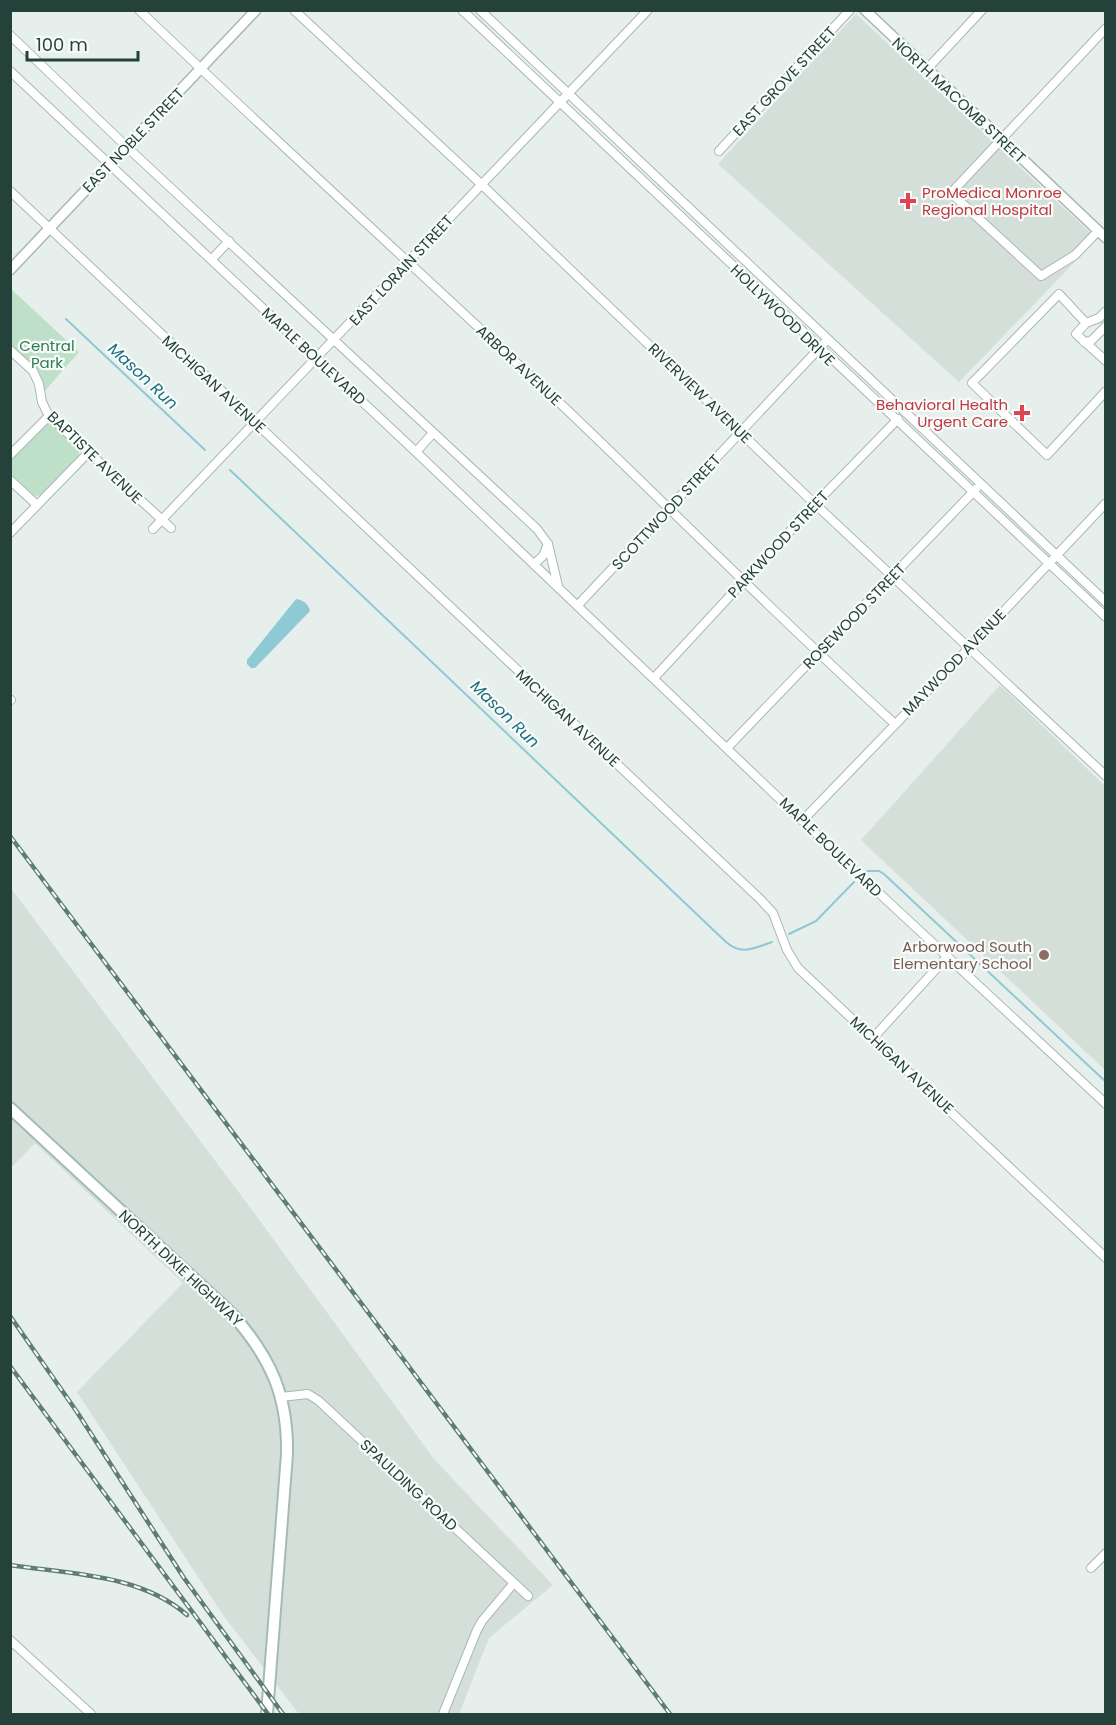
<svg xmlns="http://www.w3.org/2000/svg" width="1116" height="1725" font-family="Poppins,sans-serif">
<rect width="100%" height="100%" fill="#e6efeb"/>
<g fill="#d4dfda">
<polygon points="856,14 1097,239 959,382 718,164"/>
<polygon points="1000,685 1105,786 1105,1070 861,840"/>
<polygon points="10,887 255,1214 434,1459 553,1585 489,1638 459,1714 299,1714 223,1615 77,1392 183,1283 35,1143 11,1168"/>
</g>
<g fill="#bfe0c8">
<polygon points="10,288 79,352 42,394 25,360 11,346"/>
<polygon points="48,423 52,423 79,447 79,457 43,495 35,496 11,474 10,460 44,424"/>
</g>
<path fill="#8ec9d4" d="M296 599C303 600 308 603 310 611L255 668H251L247 664V660Z"/>
<g fill="none" stroke-linecap="round" stroke-linejoin="round">
<g stroke="#8ec9d4" stroke-width="2">
<polyline points="66,319 205,450"/>
<path d="M230 470 726 942C742 956 754 948 772 942"/>
<polyline points="867,871 879,871 884,874 1106,1082"/>
<polyline points="789,934 816,921 854,882"/>
</g>
<g stroke="#a8b8b2" stroke-width="10">
<g id="minor">
<path d="M139 10C279 144 422 274 563 406 674 512 782 621 895 724"/>
<polyline points="294,10 481,184 815,504 1106,776"/>
<polyline points="462,10 1106,617"/>
<polyline points="480,10 1106,602"/>
<polyline points="10,35 128,148 537,529 548,544 558,586"/>
<polyline points="927,69 982,10"/>
<polyline points="10,71 416,452 852,868 1106,1104"/>
<polyline points="719,151 850,10"/>
<polyline points="10,191 760,899 773,913 787,950 798,968 1106,1258"/>
<polyline points="1098,231 1075,255 1041,276 951,193 1106,28"/>
<polyline points="212,259 229,241"/>
<polyline points="1086,323 1099,318 1106,311"/>
<polyline points="1084,342 1091,341 1106,326"/>
<polyline points="10,350 33,371 39,384 42,402 49,416 171,528"/>
<polyline points="1106,361 1076,334 1086,323 1059,294 972,383 1047,455 1106,391"/>
<polyline points="416,452 433,433"/>
<polyline points="10,455 49,416"/>
<polyline points="10,480 37,505"/>
<polyline points="153,529 648,10"/>
<polyline points="10,533 89,452"/>
<polyline points="534,564 543,556 548,544"/>
<polyline points="578,605 827,340"/>
<polyline points="654,678 815,504 898,419"/>
<polyline points="10,700 11,700"/>
<polyline points="727,748 976,489"/>
<polyline points="803,820 970,647 1106,503"/>
<polyline points="873,1038 947,957"/>
<polyline points="281,1397 308,1394 319,1401 528,1596"/>
<polyline points="1091,1568 1106,1553"/>
<polyline points="10,1640 91,1714"/>
<polyline points="443,1714 477,1630 482,1621 514,1583"/>
</g>
</g>
<g stroke="#a8b8b2" stroke-width="12">
<g id="tertiary">
<polyline points="865,10 1106,238"/>
<polyline points="10,270 256,10"/>
</g>
</g>
<g stroke="#a4bbb3" stroke-width="14">
<path id="secondary" d="M10 1108 232 1314C271 1358 288 1396 287 1454L267 1714"/>
</g>
<use href="#minor" stroke="#fff" stroke-width="8"/>
<use href="#tertiary" stroke="#fff" stroke-width="9"/>
<use href="#secondary" stroke="#fff" stroke-width="10"/>
<g stroke="#5f7d75" stroke-width="4.5">
<g id="rail">
<polyline points="10,836 670,1714"/>
<polyline points="10,1316 77,1412 184,1578 283,1714"/>
<polyline points="10,1366 268,1714"/>
<path d="M10 1565C70 1574 140 1574 187 1615"/>
</g>
</g>
<use href="#rail" stroke="#f7fbf9" stroke-width="2" stroke-dasharray="7" stroke-linecap="butt"/>
</g>
<g fill="#e0444e" stroke="#f7fbf9" stroke-width="2">
<path d="M905 192h6v6h6v6h-6v6h-6v-6h-6v-6h6z"/>
<path d="M1019 404h6v6h6v6h-6v6h-6v-6h-6v-6h6z"/>
</g>
<circle fill="#8d6e63" stroke="#f7fbf9" stroke-width="2" cx="1044" cy="955" r="6"/>
<g text-anchor="middle" dominant-baseline="central" stroke-width="4.5" stroke-linejoin="round" paint-order="stroke">
<g font-size="15" fill="#24423a" stroke="#f7fbf9">
<text transform="translate(784 81) rotate(-47)">EAST GROVE STREET</text>
<text transform="translate(959 100) rotate(43)">NORTH MACOMB STREET</text>
<text transform="translate(133 140) rotate(-46)">EAST NOBLE STREET</text>
<text transform="translate(401 270) rotate(-47)">EAST LORAIN STREET</text>
<text transform="translate(783 315) rotate(44)">HOLLYWOOD DRIVE</text>
<text transform="translate(314 356) rotate(43)">MAPLE BOULEVARD</text>
<text transform="translate(519 365) rotate(43)">ARBOR AVENUE</text>
<text transform="translate(214 384) rotate(43)">MICHIGAN AVENUE</text>
<text transform="translate(700 393) rotate(44)">RIVERVIEW AVENUE</text>
<text transform="translate(95 457) rotate(44)">BAPTISTE AVENUE</text>
<text transform="translate(666 512) rotate(-47)">SCOTTWOOD STREET</text>
<text transform="translate(778 544) rotate(-47)">PARKWOOD STREET</text>
<text transform="translate(854 616) rotate(-46)">ROSEWOOD STREET</text>
<text transform="translate(954 662) rotate(-46)">MAYWOOD AVENUE</text>
<text transform="translate(568 718) rotate(43)">MICHIGAN AVENUE</text>
<text transform="translate(831 847) rotate(44)">MAPLE BOULEVARD</text>
<text transform="translate(902 1065) rotate(43)">MICHIGAN AVENUE</text>
<text transform="translate(181 1268) rotate(43)">NORTH DIXIE HIGHWAY</text>
<text transform="translate(409 1485) rotate(43)">SPAULDING ROAD</text>
</g>
<g font-size="15" fill="#be3a42" stroke="#f7fbf9" text-anchor="start">
<text x="922" y="192">ProMedica Monroe<tspan x="922" dy="17">Regional Hospital</tspan></text>
<text x="1008" y="404" text-anchor="end">Behavioral Health<tspan x="1008" dy="17">Urgent Care</tspan></text>
</g>
<g font-size="15" fill="#2d7a4b" stroke="#f7fbf9">
<text x="47" y="345">Central<tspan x="47" dy="17">Park</tspan></text>
</g>
<g font-size="15" fill="#785e54" stroke="#f7fbf9" text-anchor="end">
<text x="1032" y="946">Arborwood South<tspan x="1032" dy="17">Elementary School</tspan></text>
</g>
<g font-size="16" font-style="italic" fill="#1c6f80" stroke="#f7fbf9">
<text transform="translate(143 376) rotate(43)">Mason Run</text>
<text transform="translate(505 714) rotate(44)">Mason Run</text>
</g>
</g>
<rect width="1116" height="1725" fill="none" stroke="#24423a" stroke-width="24"/>
<path d="M27 51v9h111v-9" fill="none" stroke="#24423a" stroke-width="3"/>
<text x="36" y="51" font-size="18" fill="#24423a" stroke="#f7fbf9" stroke-width="4.5" paint-order="stroke">100 m</text>
</svg>
